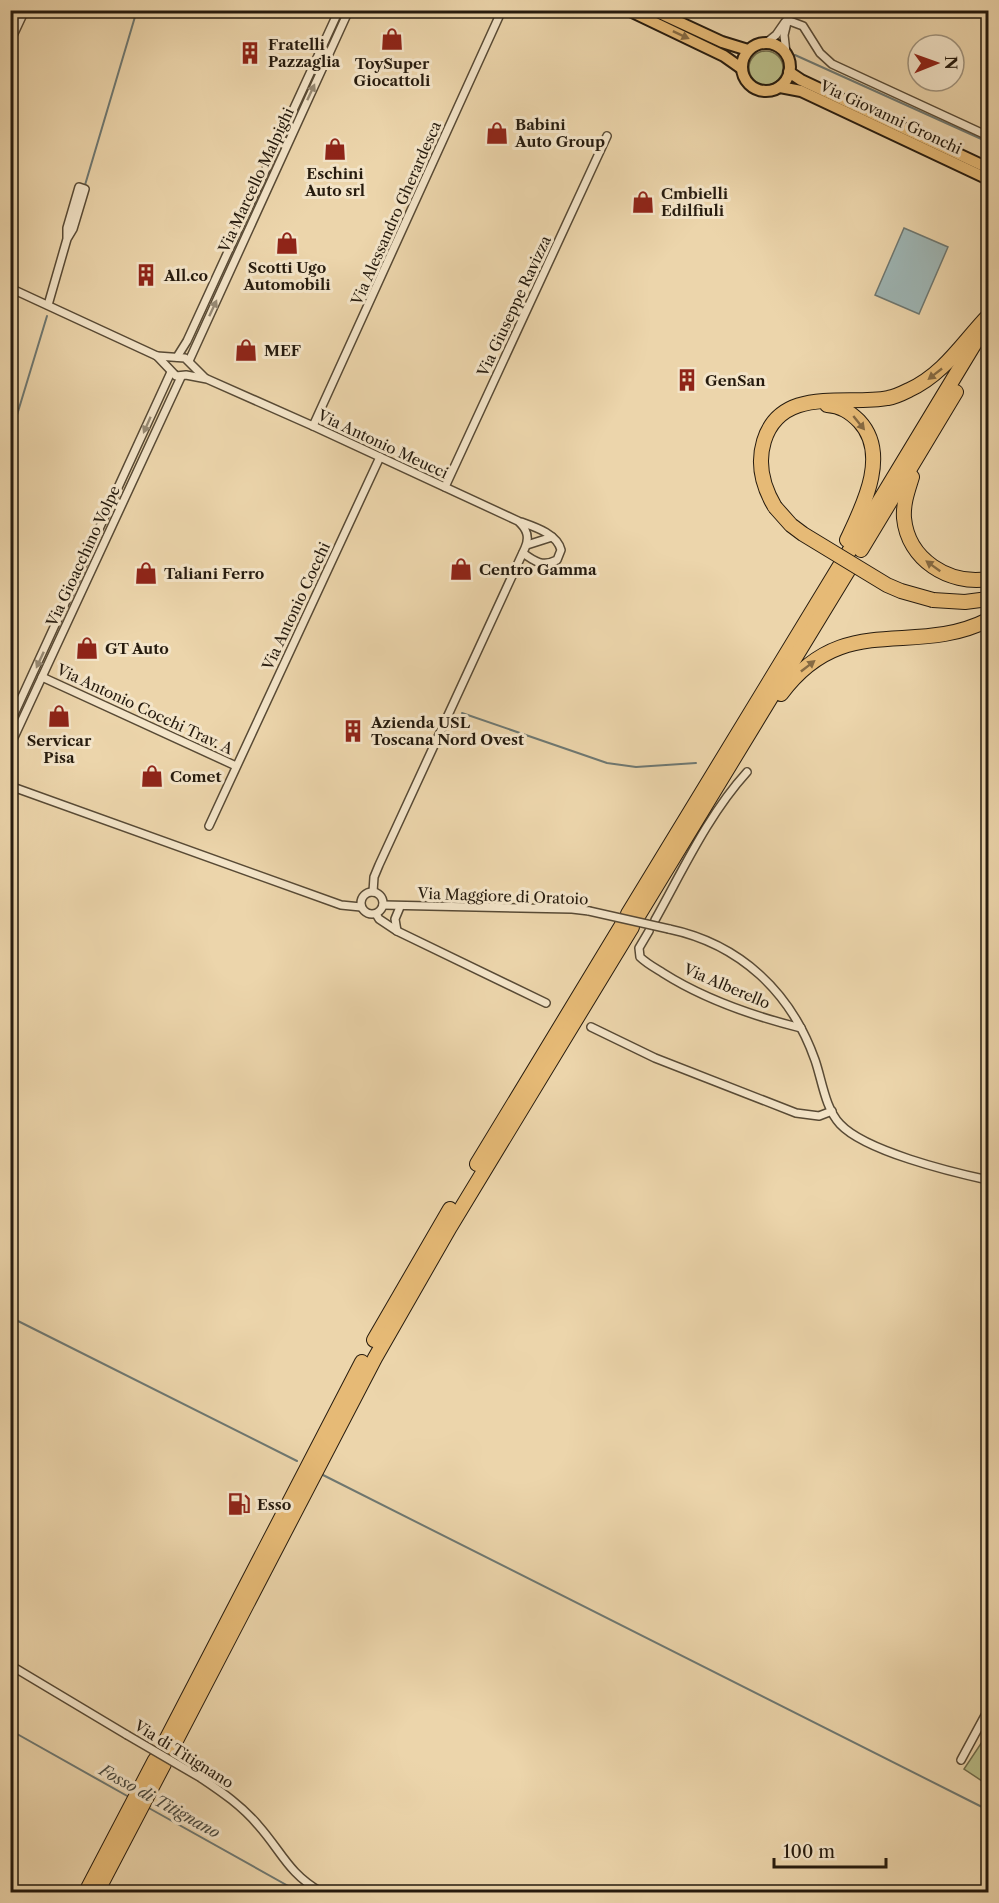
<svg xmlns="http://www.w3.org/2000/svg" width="999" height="1903" font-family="'Libre Caslon Text',serif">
<rect width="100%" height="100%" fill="#ecd5ab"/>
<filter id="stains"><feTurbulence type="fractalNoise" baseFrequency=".00333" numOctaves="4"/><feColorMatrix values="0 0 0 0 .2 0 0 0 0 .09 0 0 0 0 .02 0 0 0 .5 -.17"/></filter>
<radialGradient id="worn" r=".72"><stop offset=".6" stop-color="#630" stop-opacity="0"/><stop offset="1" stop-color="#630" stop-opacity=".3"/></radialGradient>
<g fill="#b9bd88" stroke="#706c4b" stroke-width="1.5">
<circle cx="766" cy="68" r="17"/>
<polygon points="988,1733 988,1785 964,1769"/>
</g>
<polygon fill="#9eb6b5" stroke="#6e7872" stroke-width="1.5" points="904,228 948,247 919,314 875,295"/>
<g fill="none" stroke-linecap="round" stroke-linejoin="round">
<g stroke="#6e7872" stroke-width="2">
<polyline points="696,10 709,16"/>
<polyline points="795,55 988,142"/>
<polyline points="85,185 137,10"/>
<polyline points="10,438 47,316"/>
<polyline points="462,713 607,763 636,767 696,763"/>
<polyline points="10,1317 297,1461"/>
<polyline points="323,1475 988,1810"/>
<polyline points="10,1730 129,1797"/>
<polyline points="147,1807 299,1892"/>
</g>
<g stroke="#584a35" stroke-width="10">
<g id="street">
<polyline points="787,20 803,26 820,53 832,64 988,136"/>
<polyline points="10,42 25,10"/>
<polyline points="766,43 776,35 785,22"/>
<polyline points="786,53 784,35 790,10"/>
<path d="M10 288 157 356 176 376 186 375 207 379 313 426 518 521C527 529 530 537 525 548L379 865 374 877 373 892"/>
<polyline points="48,305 67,239 73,229 85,189 79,187 67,228 67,239"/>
<polyline points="157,356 185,358 205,378"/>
<polyline points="177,357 187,341 339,10"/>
<polyline points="189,361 349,10"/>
<polyline points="313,426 502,10"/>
<polyline points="445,487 607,136"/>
<path d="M521 522C535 527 557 534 561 550L557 560C543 567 535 562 523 553"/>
<polyline points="527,545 552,537"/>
<polyline points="42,677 236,766"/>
<polyline points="10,723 171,372"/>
<polyline points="10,746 181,377"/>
<polyline points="10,786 341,905 361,907"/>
<polyline points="209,826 380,457"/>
<circle cx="372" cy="903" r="11"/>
<polyline points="383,905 572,909 589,911"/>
<polyline points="376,914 379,919 397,931 546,1003"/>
<path d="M655 920C683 870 708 815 747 772"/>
<path d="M669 929C740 944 791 992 815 1060 822 1080 825 1108 840 1124 865 1151 951 1172 988 1180"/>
<polyline points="397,931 395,919 400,907"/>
<path d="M649 931 639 948 640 957C646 963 655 968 663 973 704 999 753 1016 801 1028"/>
<polyline points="591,1027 655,1058 796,1113 819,1116 832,1111"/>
<polyline points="10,1665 127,1735"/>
<polyline points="961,1760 988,1710"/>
<path d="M201 1778C222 1792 242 1806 258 1825 282 1852 288 1873 321 1892"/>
</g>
</g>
<g stroke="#261b0e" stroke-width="14">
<g id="primary">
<polyline points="628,10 724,56 741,68"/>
<polyline points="653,10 722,42 748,50"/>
<circle cx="766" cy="67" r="24"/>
<polyline points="789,72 801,80 988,168"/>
<polyline points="780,87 801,91 988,179"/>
</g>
</g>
<g stroke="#261b0e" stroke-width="16">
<g id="highway">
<path d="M827 405C841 406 850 412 859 421 890 454 863 506 847 540"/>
<path d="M912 477C908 490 903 503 904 518 908 560 949 585 988 579"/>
<path d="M775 507C763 487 757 464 764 441 781 385 847 406 888 398 895 397 903 393 909 390 944 374 963 342 988 316"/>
<polyline points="861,550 956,392"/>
<polyline points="848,553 978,338"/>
<polyline points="933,600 965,602 988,599"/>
<path d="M781 694C844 609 913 658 988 620"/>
<polyline points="628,914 841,564"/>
<polyline points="638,916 849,569"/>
<polyline points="477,1164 622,925"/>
<polyline points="374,1340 450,1209"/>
<polyline points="165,1742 362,1362"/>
<polyline points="169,1754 375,1358 450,1227 632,927"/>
<polyline points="86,1892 155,1760"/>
<polyline points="97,1892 164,1764"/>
</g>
</g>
<use href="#street" stroke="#f3e4c8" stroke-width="7"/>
<use href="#primary" stroke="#e6ba76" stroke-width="10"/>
<use href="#highway" stroke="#e6ba76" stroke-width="14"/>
<g stroke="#584a35" stroke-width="10" stroke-linecap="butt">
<g id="street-bridge">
<polyline points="589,911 669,929"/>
<polyline points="127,1735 201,1778"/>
</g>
</g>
<g stroke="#261b0e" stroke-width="16" stroke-linecap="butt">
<polyline id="highway-bridge" points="775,507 791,525 803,534 887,585 901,591 933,600"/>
</g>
<use href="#street-bridge" stroke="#f3e4c8" stroke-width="7"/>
<use href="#highway-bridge" stroke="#e6ba76" stroke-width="14"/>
</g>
<defs><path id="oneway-solid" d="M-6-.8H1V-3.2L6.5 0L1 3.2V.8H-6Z" transform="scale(1.5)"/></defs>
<g fill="#866a42">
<use href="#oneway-solid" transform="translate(681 35) rotate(25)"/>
<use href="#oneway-solid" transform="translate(935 374) rotate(142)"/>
<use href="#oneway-solid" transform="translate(859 423) rotate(51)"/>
<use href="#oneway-solid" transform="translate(933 566) rotate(-144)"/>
<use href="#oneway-solid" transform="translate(808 666) rotate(-38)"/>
</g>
<g fill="#978a74">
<use href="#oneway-solid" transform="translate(311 92) rotate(-65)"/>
<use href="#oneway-solid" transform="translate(213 308) rotate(-65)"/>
<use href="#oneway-solid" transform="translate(147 425) rotate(114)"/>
<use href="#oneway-solid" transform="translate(40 660) rotate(115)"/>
</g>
<defs>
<g id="shop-bare" transform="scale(1.8)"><path d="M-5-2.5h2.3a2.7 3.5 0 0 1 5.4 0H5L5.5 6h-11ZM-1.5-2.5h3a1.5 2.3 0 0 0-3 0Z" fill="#8f2418" stroke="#f3e4c8" stroke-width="2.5" paint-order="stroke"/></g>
<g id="building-bare" transform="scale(1.8)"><path d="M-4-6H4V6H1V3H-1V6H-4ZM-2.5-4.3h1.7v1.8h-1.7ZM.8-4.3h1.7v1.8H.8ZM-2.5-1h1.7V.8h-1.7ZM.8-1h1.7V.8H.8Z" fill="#8f2418" stroke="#f3e4c8" stroke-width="2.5" paint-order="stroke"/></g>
<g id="fuel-bare" transform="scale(1.8)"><path d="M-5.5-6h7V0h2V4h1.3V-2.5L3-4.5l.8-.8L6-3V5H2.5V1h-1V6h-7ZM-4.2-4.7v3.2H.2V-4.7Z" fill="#8f2418" stroke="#f3e4c8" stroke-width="2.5" paint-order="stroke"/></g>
</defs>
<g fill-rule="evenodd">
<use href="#shop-bare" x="392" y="39"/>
<use href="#building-bare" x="250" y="53"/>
<use href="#shop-bare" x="497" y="133"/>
<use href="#shop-bare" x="335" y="149"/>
<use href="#shop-bare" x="643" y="202"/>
<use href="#shop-bare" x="287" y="243"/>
<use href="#building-bare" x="146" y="275"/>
<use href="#shop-bare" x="246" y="350"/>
<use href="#building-bare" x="687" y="380"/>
<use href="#shop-bare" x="461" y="569"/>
<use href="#shop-bare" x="146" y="573"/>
<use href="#shop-bare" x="87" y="648"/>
<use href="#shop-bare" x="59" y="716"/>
<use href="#building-bare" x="353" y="731"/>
<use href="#shop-bare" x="152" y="776"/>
<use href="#fuel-bare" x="239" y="1504"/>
</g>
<g text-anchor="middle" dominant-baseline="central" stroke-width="6" stroke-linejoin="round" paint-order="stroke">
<g font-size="15" font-weight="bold" fill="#261b0e" stroke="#f3e4c8" text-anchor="start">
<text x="268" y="44">Fratelli<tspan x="268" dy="17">Pazzaglia</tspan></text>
<text x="392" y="63" text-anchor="middle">ToySuper<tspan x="392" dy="17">Giocattoli</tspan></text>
<text x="515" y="124">Babini<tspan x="515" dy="17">Auto Group</tspan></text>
<text x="335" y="173" text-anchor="middle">Eschini<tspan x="335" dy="17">Auto srl</tspan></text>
<text x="661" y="193">Cmbielli<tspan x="661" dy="17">Edilfiuli</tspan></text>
<text x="287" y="267" text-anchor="middle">Scotti Ugo<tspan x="287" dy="17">Automobili</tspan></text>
<text x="164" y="275">All.co</text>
<text x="264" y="350">MEF</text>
<text x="705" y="380">GenSan</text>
<text x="479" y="569">Centro Gamma</text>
<text x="164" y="573">Taliani Ferro</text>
<text x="105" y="648">GT Auto</text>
<text x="371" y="722">Azienda USL<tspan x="371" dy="17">Toscana Nord Ovest</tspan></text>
<text x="59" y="740" text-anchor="middle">Servicar<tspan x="59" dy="17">Pisa</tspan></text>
<text x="170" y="776">Comet</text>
<text x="257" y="1504">Esso</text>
</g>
<g font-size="15" fill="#261b0e" stroke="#f3e4c8">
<text transform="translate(891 117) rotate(25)">Via Giovanni Gronchi</text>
<text transform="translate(256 180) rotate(-65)">Via Marcello Malpighi</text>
<text transform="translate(396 213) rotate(-66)">Via Alessandro Gherardesca</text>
<text transform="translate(514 306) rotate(-65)">Via Giuseppe Ravizza</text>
<text transform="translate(383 444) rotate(25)">Via Antonio Meucci</text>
<text transform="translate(83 556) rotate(-65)">Via Gioacchino Volpe</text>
<text transform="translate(296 606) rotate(-65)">Via Antonio Cocchi</text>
<text transform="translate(145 709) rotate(25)">Via Antonio Cocchi Trav. A</text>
<text transform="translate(503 896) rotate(2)">Via Maggiore di Oratoio</text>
<text transform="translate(727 986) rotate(23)">Via Alberello</text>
<text transform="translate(184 1754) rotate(32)">Via di Titignano</text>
</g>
<g font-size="16" font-style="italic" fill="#4a4a40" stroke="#f3e4c8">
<text transform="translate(160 1801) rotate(29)">Fosso di Titignano</text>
</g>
</g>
<rect width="999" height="1903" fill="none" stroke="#ecd5ab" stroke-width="36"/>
<rect x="12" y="12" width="975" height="1879" fill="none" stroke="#261b0e" stroke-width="3"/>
<rect x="18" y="18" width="963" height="1867" fill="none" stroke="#261b0e" stroke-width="1.5"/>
<g transform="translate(936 63) rotate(89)"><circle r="28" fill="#f3e4c8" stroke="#a1947e" stroke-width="1.5"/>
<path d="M0-4.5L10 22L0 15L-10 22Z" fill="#8f2418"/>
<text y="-9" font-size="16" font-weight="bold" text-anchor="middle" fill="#261b0e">N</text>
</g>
<path d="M774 1858v9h112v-9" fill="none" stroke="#261b0e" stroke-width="3"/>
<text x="783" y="1858" font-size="18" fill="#261b0e" stroke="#f3e4c8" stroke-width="4.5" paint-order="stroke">100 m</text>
<rect width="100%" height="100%" filter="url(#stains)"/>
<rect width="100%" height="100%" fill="url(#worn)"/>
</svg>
